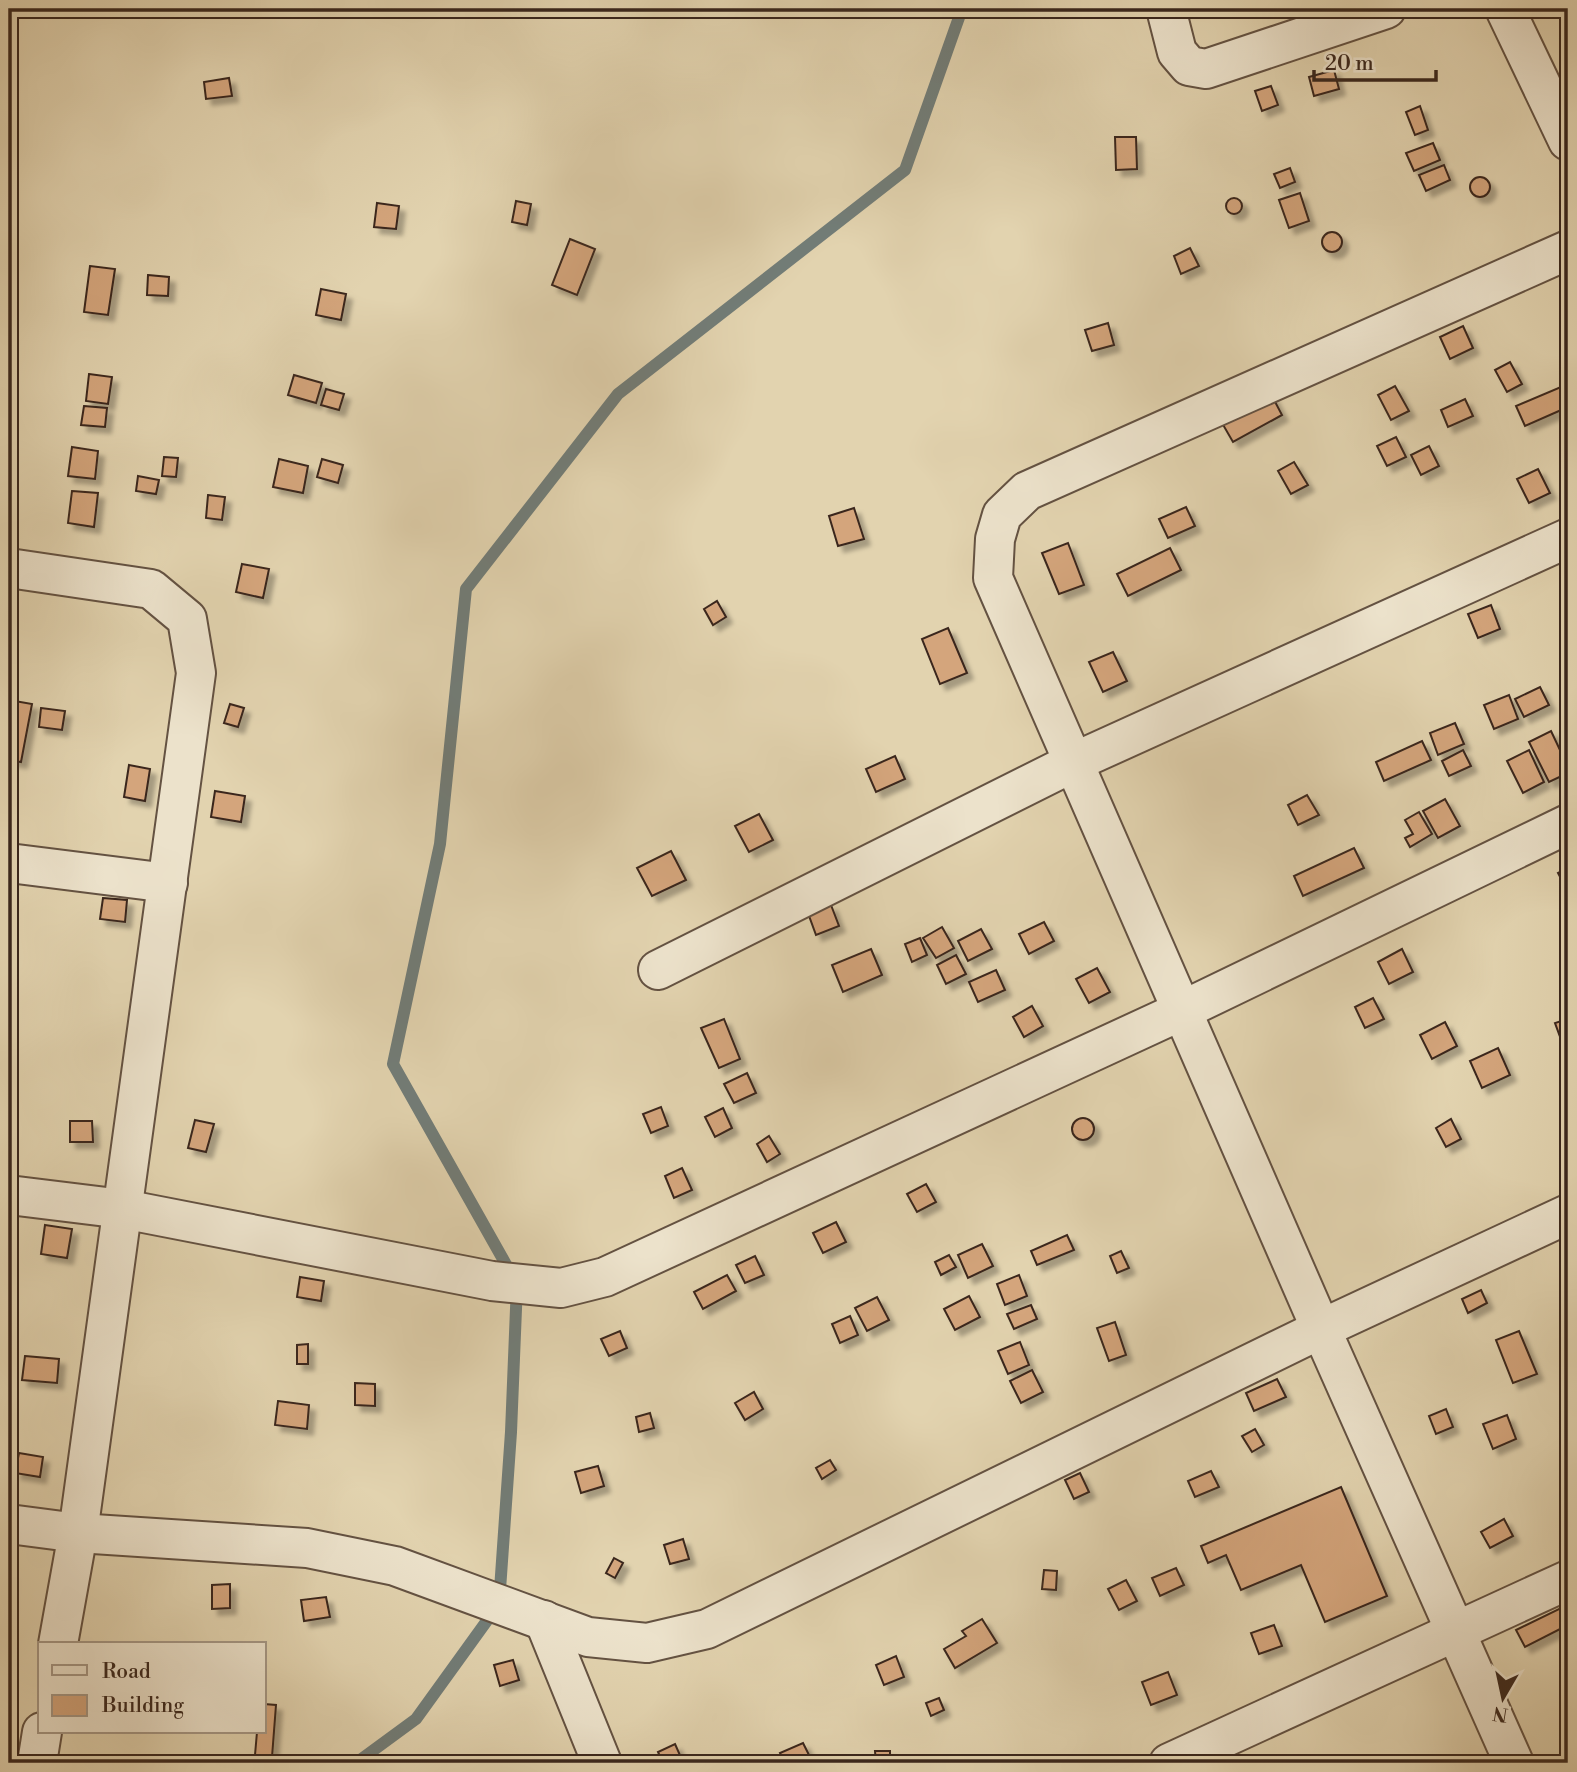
<svg xmlns="http://www.w3.org/2000/svg" width="1577" height="1772" font-family="'Libre Bodoni',serif">
<defs>
<filter id="shadow"><feDropShadow dx="6" dy="6" stdDeviation="2" flood-color="#0004"/></filter>
</defs>
<rect width="100%" height="100%" fill="#e2d3af"/>
<filter id="stains"><feTurbulence type="fractalNoise" baseFrequency=".00286" numOctaves="4"/><feColorMatrix values="0 0 0 0 .2 0 0 0 0 .09 0 0 0 0 .02 0 0 0 .5 -.17"/></filter>
<radialGradient id="worn" r=".72"><stop offset=".6" stop-color="#630" stop-opacity="0"/><stop offset="1" stop-color="#630" stop-opacity=".3"/></radialGradient>
<g fill="none" stroke-linecap="round" stroke-linejoin="round">
<polyline stroke="#727d78" stroke-width="12" points="356,1763 416,1719 499,1604 511,1432 517,1284 393,1064 440,844 466,589 618,394 905,170 962,9"/>
</g>
<g fill="#d4a57c" stroke="#3a271d" stroke-width="2" filter="url(#shadow)">
<polygon points="1334,70 1339,89 1314,96 1309,77"/>
<polygon points="229,78 232,96 206,99 204,82"/>
<polygon points="1271,86 1278,105 1262,111 1255,91"/>
<polygon points="1420,106 1428,130 1415,135 1406,112"/>
<polygon points="1115,137 1136,137 1137,169 1116,170"/>
<polygon points="1433,143 1440,160 1414,171 1406,153"/>
<polygon points="1444,165 1450,180 1426,191 1419,175"/>
<polygon points="1290,168 1295,182 1280,188 1274,174"/>
<circle cx="1480" cy="187" r="10"/>
<polygon points="1300,193 1309,221 1289,228 1279,200"/>
<circle cx="1234" cy="206" r="8"/>
<polygon points="516,201 531,204 527,225 512,222"/>
<polygon points="377,203 399,206 396,229 374,227"/>
<circle cx="1332" cy="242" r="10"/>
<polygon points="570,239 595,249 577,295 552,285"/>
<polygon points="1190,248 1199,266 1181,274 1174,256"/>
<polygon points="90,266 115,269 108,315 84,312"/>
<polygon points="148,275 169,277 168,296 147,295"/>
<polygon points="321,289 346,294 341,320 316,315"/>
<polygon points="1108,323 1114,345 1092,351 1085,330"/>
<polygon points="1463,326 1473,348 1450,359 1440,337"/>
<polygon points="1510,362 1522,384 1507,392 1495,370"/>
<polygon points="89,374 112,377 108,404 86,401"/>
<polygon points="294,375 322,383 316,403 288,395"/>
<polygon points="1568,384 1568,407 1525,426 1516,406"/>
<polygon points="1395,386 1409,411 1391,420 1378,395"/>
<polygon points="326,389 344,394 339,410 321,405"/>
<polygon points="1272,396 1282,415 1233,442 1222,423"/>
<polygon points="1465,399 1473,416 1448,427 1441,410"/>
<polygon points="84,406 107,408 105,427 81,425"/>
<polygon points="1396,437 1406,457 1387,466 1377,446"/>
<polygon points="1429,446 1439,466 1421,475 1411,455"/>
<polygon points="72,447 98,451 95,479 68,476"/>
<polygon points="164,457 178,458 176,477 162,476"/>
<polygon points="279,459 308,466 303,493 273,487"/>
<polygon points="322,459 343,465 338,483 317,477"/>
<polygon points="1294,462 1308,485 1291,494 1278,471"/>
<polygon points="1538,469 1550,493 1529,503 1517,479"/>
<polygon points="138,476 159,480 156,494 136,491"/>
<polygon points="72,491 98,493 94,527 68,523"/>
<polygon points="208,495 225,497 222,520 206,518"/>
<polygon points="1186,507 1195,526 1168,538 1159,519"/>
<polygon points="854,508 864,539 838,546 829,516"/>
<polygon points="1068,543 1084,585 1059,594 1042,553"/>
<polygon points="1170,548 1181,570 1128,596 1117,574"/>
<polygon points="242,564 269,569 263,598 236,592"/>
<polygon points="717,601 726,617 713,625 704,609"/>
<polygon points="1491,605 1500,629 1478,638 1468,614"/>
<polygon points="948,628 967,673 940,684 922,639"/>
<polygon points="1113,652 1127,681 1103,692 1089,662"/>
<polygon points="1540,687 1549,705 1524,717 1515,699"/>
<polygon points="1509,695 1518,719 1494,729 1484,705"/>
<polygon points="9,700 32,704 21,762 9,760"/>
<polygon points="230,704 244,708 238,727 224,723"/>
<polygon points="41,708 65,711 62,730 39,727"/>
<polygon points="1455,723 1464,744 1438,755 1430,733"/>
<polygon points="1551,731 1568,767 1568,773 1549,782 1529,742"/>
<polygon points="1422,741 1431,760 1384,781 1376,762"/>
<polygon points="1463,750 1471,766 1449,776 1442,761"/>
<polygon points="1529,750 1544,782 1523,793 1507,761"/>
<polygon points="895,756 905,779 876,792 866,769"/>
<polygon points="129,765 150,769 145,801 124,797"/>
<polygon points="215,791 245,796 241,822 211,817"/>
<polygon points="1307,795 1319,815 1298,825 1288,805"/>
<polygon points="1445,799 1460,826 1438,838 1423,811"/>
<polygon points="1419,812 1432,834 1410,847 1405,838 1413,834 1405,820"/>
<polygon points="759,814 773,840 749,852 735,826"/>
<polygon points="1354,848 1364,868 1303,896 1294,876"/>
<polygon points="671,851 686,880 652,896 637,868"/>
<polygon points="1568,868 1568,892 1558,873"/>
<polygon points="103,898 127,900 125,922 100,919"/>
<polygon points="831,905 839,926 816,935 808,913"/>
<polygon points="1044,922 1054,941 1029,954 1019,934"/>
<polygon points="942,927 954,948 936,958 923,938"/>
<polygon points="981,929 992,949 968,961 958,941"/>
<polygon points="920,938 927,955 912,962 905,944"/>
<polygon points="871,949 882,975 843,992 832,965"/>
<polygon points="1402,949 1413,972 1389,984 1378,962"/>
<polygon points="956,955 966,974 946,984 937,965"/>
<polygon points="1097,968 1110,992 1089,1003 1076,979"/>
<polygon points="996,970 1005,990 978,1002 969,982"/>
<polygon points="1373,998 1384,1019 1365,1028 1355,1007"/>
<polygon points="1032,1006 1043,1026 1024,1037 1013,1017"/>
<polygon points="724,1019 740,1059 719,1068 701,1028"/>
<polygon points="1567,1019 1568,1039 1562,1042 1555,1023"/>
<polygon points="1445,1022 1457,1046 1432,1059 1420,1035"/>
<polygon points="1498,1048 1510,1075 1482,1088 1470,1061"/>
<polygon points="747,1073 756,1093 734,1103 724,1084"/>
<polygon points="661,1107 668,1126 651,1133 643,1114"/>
<polygon points="723,1108 732,1128 715,1137 705,1117"/>
<circle cx="1083" cy="1129" r="11"/>
<polygon points="1451,1119 1461,1139 1446,1147 1436,1128"/>
<polygon points="195,1120 214,1124 206,1152 188,1148"/>
<polygon points="70,1121 92,1121 93,1142 70,1142"/>
<polygon points="769,1136 780,1154 767,1162 757,1144"/>
<polygon points="682,1168 692,1190 674,1198 665,1176"/>
<polygon points="926,1184 936,1202 917,1212 907,1194"/>
<polygon points="836,1222 846,1242 823,1253 813,1233"/>
<polygon points="45,1225 72,1229 67,1258 41,1254"/>
<polygon points="1067,1235 1074,1250 1037,1265 1031,1251"/>
<polygon points="982,1244 993,1266 968,1278 958,1255"/>
<polygon points="1121,1251 1129,1268 1117,1273 1110,1256"/>
<polygon points="949,1255 956,1267 941,1275 935,1262"/>
<polygon points="755,1256 764,1275 745,1283 736,1265"/>
<polygon points="727,1275 736,1291 703,1309 694,1292"/>
<polygon points="1019,1275 1027,1296 1005,1305 997,1284"/>
<polygon points="300,1277 324,1281 321,1301 297,1297"/>
<polygon points="1481,1290 1487,1303 1468,1313 1462,1299"/>
<polygon points="969,1296 980,1317 955,1330 944,1309"/>
<polygon points="877,1297 889,1320 867,1331 855,1308"/>
<polygon points="1031,1305 1037,1319 1014,1329 1007,1314"/>
<polygon points="850,1316 858,1335 840,1343 832,1324"/>
<polygon points="1115,1322 1126,1355 1109,1361 1097,1328"/>
<polygon points="620,1331 627,1348 609,1356 601,1339"/>
<polygon points="1519,1331 1537,1374 1513,1383 1496,1340"/>
<polygon points="1020,1342 1029,1365 1008,1374 998,1351"/>
<polygon points="308,1344 308,1364 297,1364 297,1345"/>
<polygon points="25,1356 59,1359 57,1383 22,1380"/>
<polygon points="1032,1370 1043,1392 1021,1403 1010,1381"/>
<polygon points="1277,1379 1286,1397 1254,1411 1246,1393"/>
<polygon points="355,1383 375,1384 375,1406 355,1405"/>
<polygon points="754,1392 763,1409 745,1420 735,1403"/>
<polygon points="278,1401 309,1405 307,1429 275,1425"/>
<polygon points="1446,1409 1453,1427 1436,1434 1429,1416"/>
<polygon points="650,1413 654,1428 639,1432 636,1417"/>
<polygon points="1507,1415 1516,1439 1493,1449 1483,1424"/>
<polygon points="1255,1429 1264,1445 1252,1452 1242,1436"/>
<polygon points="19,1453 43,1457 40,1477 15,1473"/>
<polygon points="830,1460 836,1470 822,1479 816,1468"/>
<polygon points="598,1466 604,1486 581,1493 575,1472"/>
<polygon points="1211,1471 1219,1487 1195,1497 1188,1481"/>
<polygon points="1080,1473 1089,1492 1074,1499 1065,1480"/>
<polygon points="1341,1487 1387,1596 1325,1622 1301,1565 1241,1590 1226,1555 1208,1563 1201,1546"/>
<polygon points="1504,1519 1513,1536 1490,1548 1481,1532"/>
<polygon points="683,1539 689,1559 670,1564 664,1545"/>
<polygon points="614,1558 623,1563 615,1578 606,1573"/>
<polygon points="1176,1568 1184,1585 1160,1596 1152,1578"/>
<polygon points="1044,1570 1057,1571 1056,1590 1042,1589"/>
<polygon points="1126,1580 1137,1601 1119,1610 1108,1589"/>
<polygon points="230,1584 230,1608 212,1609 212,1585"/>
<polygon points="326,1597 330,1617 304,1621 301,1600"/>
<polygon points="1561,1608 1568,1625 1525,1647 1516,1630"/>
<polygon points="982,1619 997,1643 955,1668 944,1649 966,1636 962,1631"/>
<polygon points="1274,1625 1282,1646 1259,1654 1251,1633"/>
<polygon points="896,1656 904,1677 884,1685 876,1665"/>
<polygon points="513,1660 519,1680 500,1686 494,1665"/>
<polygon points="1168,1672 1177,1695 1151,1705 1142,1682"/>
<polygon points="939,1698 944,1710 931,1716 926,1703"/>
<polygon points="264,1704 276,1705 272,1757 255,1755 257,1732 264,1732"/>
<polygon points="803,1743 813,1763 785,1763 780,1753"/>
<polygon points="675,1744 683,1762 663,1763 658,1752"/>
<polygon points="875,1751 890,1751 890,1763 876,1763"/>
</g>
<g fill="none" stroke-linecap="round" stroke-linejoin="round">
<g stroke="#645242" stroke-width="42">
<g id="minor">
<polyline points="1166,9 1177,52 1189,66 1206,69 1386,9"/>
<polyline points="1505,9 1568,141"/>
<polyline points="9,568 151,589 187,619 196,673 78,1533 58,1644"/>
<polyline points="9,863 168,883"/>
<polyline points="658,970 1072,763 1568,538"/>
<polyline points="9,1195 123,1209 492,1281 561,1288 605,1277 1181,1011 1568,824"/>
<polyline points="9,1524 78,1533 307,1548 395,1566 588,1637 647,1643 707,1629 1321,1329 1568,1214"/>
<polyline points="544,1620 602,1763"/>
<polyline points="37,1763 42,1732"/>
<polyline points="1169,1763 1568,1580"/>
<polyline points="1514,1763 1321,1329 993,578 995,539 1002,515 1027,491 1568,250"/>
</g>
</g>
<use href="#minor" stroke="#ece2cb" stroke-width="38"/>
</g>
<rect width="1577" height="1772" fill="none" stroke="#e2d3af" stroke-width="35"/>
<rect x="10" y="10" width="1556" height="1751" fill="none" stroke="#3a271d" stroke-width="3.5"/>
<rect x="18" y="18" width="1542" height="1737" fill="none" stroke="#3a271d" stroke-width="2"/>
<rect x="38" y="1642" width="228" height="91" fill="#ece2cb" stroke="#a59785" stroke-width="2"/>
<rect x="52" y="1665" width="35" height="10" fill="#ece2cb" stroke="#a59785" stroke-width="2"/>
<text x="102" y="1678" font-size="21" fill="#3a271d">Road</text>
<rect x="52" y="1695" width="35" height="21" fill="#d4a57c" stroke="#a59785" stroke-width="2"/>
<text x="102" y="1712" font-size="21" fill="#3a271d">Building</text>
<g transform="translate(1503 1698) rotate(189)" stroke="#ece2cb" stroke-width="5" paint-order="stroke">
<path d="M0-5L12 26L0 18L-12 26Z" fill="#3a271d"/>
<text y="-10" font-size="19" font-weight="bold" text-anchor="middle" fill="#3a271d">N</text>
</g>
<path d="M1314 70v10h122v-10" fill="none" stroke="#3a271d" stroke-width="3.5"/>
<text x="1325" y="70" font-size="21" fill="#3a271d" stroke="#ece2cb" stroke-width="5" paint-order="stroke">20 m</text>
<rect width="100%" height="100%" filter="url(#stains)"/>
<rect width="100%" height="100%" fill="url(#worn)"/>
</svg>
